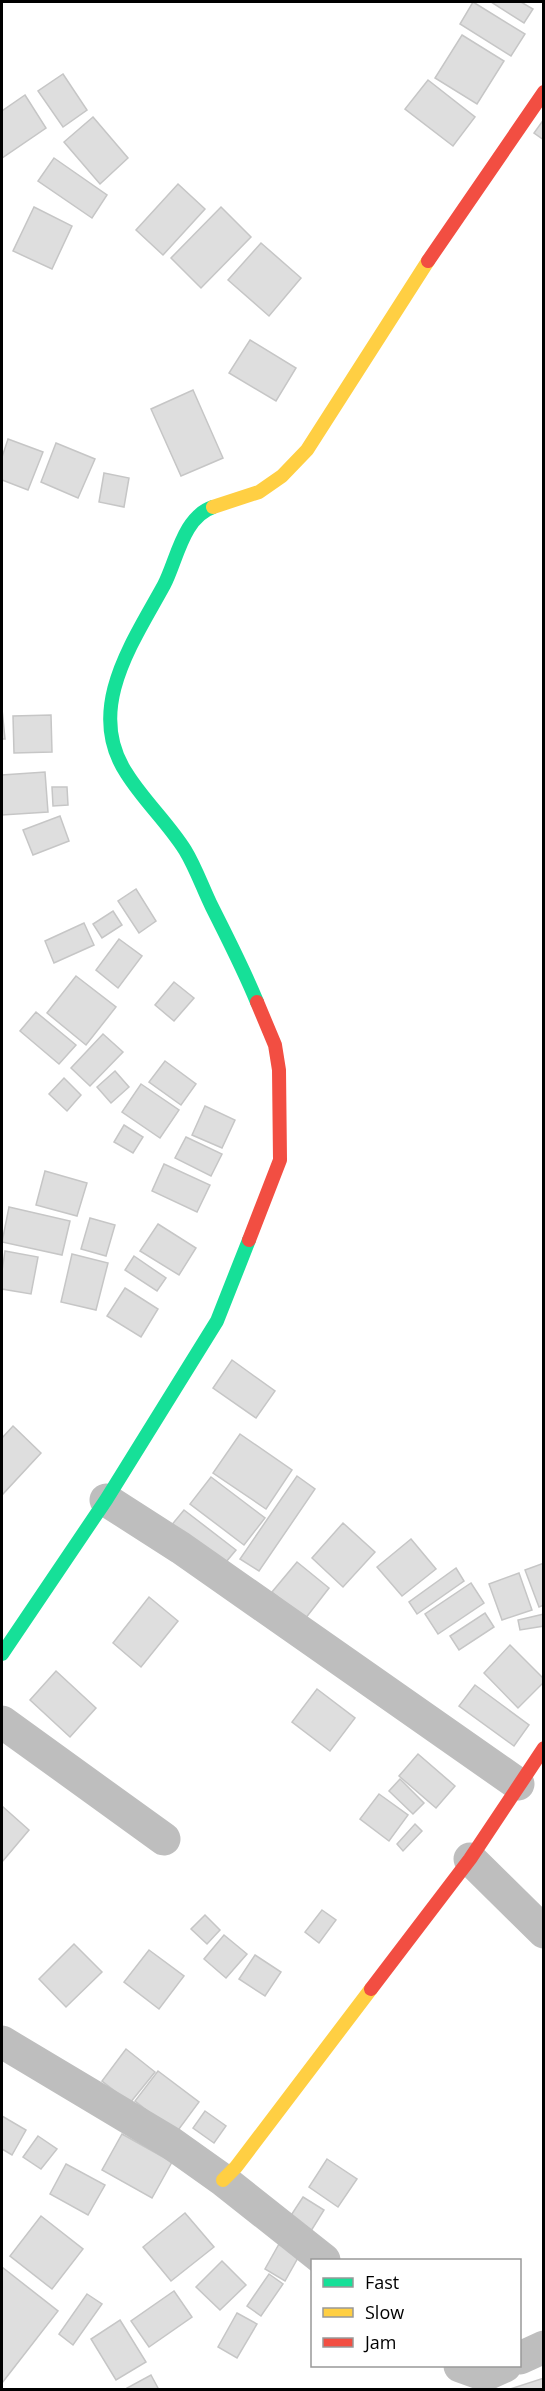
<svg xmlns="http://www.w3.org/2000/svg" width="545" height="2391" font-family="'Open Sans',sans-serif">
<rect width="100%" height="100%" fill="#fff"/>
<g fill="#dedede" stroke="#c6c6c6" stroke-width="1.5">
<polygon points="473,2 525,34 511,56 460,24"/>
<polygon points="491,2 521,2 533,9 524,23"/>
<polygon points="462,35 504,61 477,104 435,78"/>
<polygon points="63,74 87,110 63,127 38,91"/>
<polygon points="428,80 475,117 453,146 405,109"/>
<polygon points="25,95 46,128 2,158 2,111"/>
<polygon points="93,117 128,158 100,184 64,142"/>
<polygon points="544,119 544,140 534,133"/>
<polygon points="54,158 107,195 92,218 38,181"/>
<polygon points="178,184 205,209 163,255 136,230"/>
<polygon points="34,207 72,226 52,269 13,251"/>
<polygon points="221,207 251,237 201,288 171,258"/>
<polygon points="261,243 301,278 269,316 228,280"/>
<polygon points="250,340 296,368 276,401 229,373"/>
<polygon points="193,390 223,458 181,476 151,409"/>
<polygon points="8,439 43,452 28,490 2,480 2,457"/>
<polygon points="56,443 95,459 78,498 41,482"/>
<polygon points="104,473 129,478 124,507 99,502"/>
<polygon points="2,709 5,739 2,739"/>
<polygon points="51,715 52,752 14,753 13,716"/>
<polygon points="45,772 48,812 2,815 2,775"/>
<polygon points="52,787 67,787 68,805 53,806"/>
<polygon points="60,816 69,841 33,855 23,830"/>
<polygon points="136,889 156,921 139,933 118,901"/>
<polygon points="113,911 122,925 102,938 93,924"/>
<polygon points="84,923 94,945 54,963 45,941"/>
<polygon points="119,939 142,956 118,988 96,970"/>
<polygon points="76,976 116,1007 86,1045 47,1013"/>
<polygon points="174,982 194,998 174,1021 155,1005"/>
<polygon points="36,1012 76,1045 59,1064 20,1031"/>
<polygon points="103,1034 123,1052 90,1086 71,1068"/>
<polygon points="165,1061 196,1084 181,1105 149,1082"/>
<polygon points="115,1071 129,1087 111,1103 97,1087"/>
<polygon points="64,1078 81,1095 67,1111 49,1094"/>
<polygon points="141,1084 179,1110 160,1138 122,1112"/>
<polygon points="205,1106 235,1120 222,1148 192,1135"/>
<polygon points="124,1125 143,1137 133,1153 114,1142"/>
<polygon points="186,1137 222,1154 211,1176 175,1158"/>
<polygon points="164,1164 210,1185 197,1212 152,1191"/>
<polygon points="45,1171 87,1183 77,1216 36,1205"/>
<polygon points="9,1207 70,1221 62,1255 2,1242"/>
<polygon points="90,1218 115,1225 106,1256 81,1249"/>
<polygon points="158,1224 196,1248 179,1275 140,1251"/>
<polygon points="5,1251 38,1257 31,1294 2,1289 2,1271"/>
<polygon points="72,1254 108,1263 96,1310 61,1302"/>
<polygon points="134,1256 166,1278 157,1291 125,1270"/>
<polygon points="125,1288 158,1309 141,1337 107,1316"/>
<polygon points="232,1360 275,1391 256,1418 213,1388"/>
<polygon points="13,1426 41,1453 2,1495 2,1438"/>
<polygon points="240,1434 292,1470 266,1509 213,1473"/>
<polygon points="297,1476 315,1489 259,1571 240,1559"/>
<polygon points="211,1477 265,1518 244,1545 190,1504"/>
<polygon points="184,1510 236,1550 221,1568 170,1527"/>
<polygon points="343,1523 375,1552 343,1587 312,1558"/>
<polygon points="411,1539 436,1569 402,1596 377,1567"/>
<polygon points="297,1562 329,1588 305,1619 272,1592"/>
<polygon points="544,1563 544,1605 539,1607 525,1570"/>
<polygon points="456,1568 464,1581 417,1614 409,1602"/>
<polygon points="519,1573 532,1610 502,1620 489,1584"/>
<polygon points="471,1583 484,1603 438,1634 425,1614"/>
<polygon points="149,1597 178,1621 141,1667 113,1643"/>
<polygon points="485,1613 494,1627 459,1650 450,1636"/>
<polygon points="544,1614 544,1626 520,1630 518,1620"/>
<polygon points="510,1645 544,1679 544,1682 518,1708 484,1673"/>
<polygon points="56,1671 96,1708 70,1737 30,1700"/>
<polygon points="475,1685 529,1725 514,1746 459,1706"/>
<polygon points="317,1689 355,1718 330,1751 292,1722"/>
<polygon points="418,1754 455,1786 436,1808 399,1776"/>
<polygon points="400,1779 424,1803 413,1814 389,1791"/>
<polygon points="379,1794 408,1815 389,1841 360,1819"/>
<polygon points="2,1806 29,1830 2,1862"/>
<polygon points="415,1824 422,1831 403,1851 397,1844"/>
<polygon points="322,1910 336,1920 319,1943 305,1932"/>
<polygon points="205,1915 220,1930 207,1944 191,1929"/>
<polygon points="224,1935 247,1954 226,1978 204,1959"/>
<polygon points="74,1944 102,1972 66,2007 39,1979"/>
<polygon points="149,1950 184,1976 159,2009 124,1982"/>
<polygon points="255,1955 281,1972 265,1996 239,1979"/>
<polygon points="126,2049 155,2072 130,2103 102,2081"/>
<polygon points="158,2071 199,2102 176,2133 135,2101"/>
<polygon points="205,2111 226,2126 214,2143 193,2128"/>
<polygon points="2,2116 26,2130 12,2155 2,2149"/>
<polygon points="122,2134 172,2162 152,2198 102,2170"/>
<polygon points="38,2136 57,2149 41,2169 23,2157"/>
<polygon points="327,2159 357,2179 338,2207 309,2187"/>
<polygon points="66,2164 105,2185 88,2215 50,2194"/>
<polygon points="303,2197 324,2210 306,2239 284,2226"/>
<polygon points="185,2213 214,2247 171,2281 143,2247"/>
<polygon points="41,2216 83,2249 52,2289 10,2256"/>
<polygon points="279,2244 299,2256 285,2281 265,2269"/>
<polygon points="222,2261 246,2285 220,2310 196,2287"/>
<polygon points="2,2267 58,2311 2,2383"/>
<polygon points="269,2274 283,2284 261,2316 247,2306"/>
<polygon points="174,2291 192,2317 149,2347 131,2321"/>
<polygon points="87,2294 102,2304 73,2345 59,2334"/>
<polygon points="237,2313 257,2324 237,2358 218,2347"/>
<polygon points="120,2320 146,2362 116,2380 91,2339"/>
<polygon points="151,2375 159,2390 128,2390 127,2388"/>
<polygon points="544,2378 544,2390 510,2390 510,2389"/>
</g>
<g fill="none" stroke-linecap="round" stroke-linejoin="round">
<g stroke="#bebebe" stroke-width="33">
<polyline points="106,1500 181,1548 518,1784"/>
<polyline points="2,1722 164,1839"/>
<polyline points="470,1859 544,1932"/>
<polyline points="2,2042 171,2143 223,2180 324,2260"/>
<polyline points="520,2358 544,2347"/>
<polyline points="460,2366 485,2375 505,2366"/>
</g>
<g stroke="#16e098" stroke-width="14">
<path d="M213 507C183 517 177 560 164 585 133 642 84 710 127 774 144 801 168 823 185 850 196 868 203 889 212 907 228 939 244 970 257 1002"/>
<polyline points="2,1654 106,1500 217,1321 249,1240"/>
</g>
<g stroke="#ffcf43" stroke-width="14">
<polyline points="213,507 259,492 282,476 307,450 428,261"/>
<polyline points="223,2180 236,2167 371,1989"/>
</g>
<g stroke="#f24e42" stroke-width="14">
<polyline points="428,261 544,92"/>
<polyline points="249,1240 280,1160 279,1070 275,1045 257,1002"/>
<polyline points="371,1989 470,1859 544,1748"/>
</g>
</g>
<rect width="545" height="2391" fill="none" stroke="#000000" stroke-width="6"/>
<rect x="311" y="2259" width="210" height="108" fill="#ffffff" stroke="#999999" stroke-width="1.5"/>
<rect x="323" y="2278" width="30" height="9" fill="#16e098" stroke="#999999" stroke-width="1.5"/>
<text x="365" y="2289" font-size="18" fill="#000000">Fast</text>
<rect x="323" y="2308" width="30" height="9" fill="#ffcf43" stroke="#999999" stroke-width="1.5"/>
<text x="365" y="2319" font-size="18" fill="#000000">Slow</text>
<rect x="323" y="2338" width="30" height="9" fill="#f24e42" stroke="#999999" stroke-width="1.5"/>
<text x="365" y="2349" font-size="18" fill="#000000">Jam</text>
</svg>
